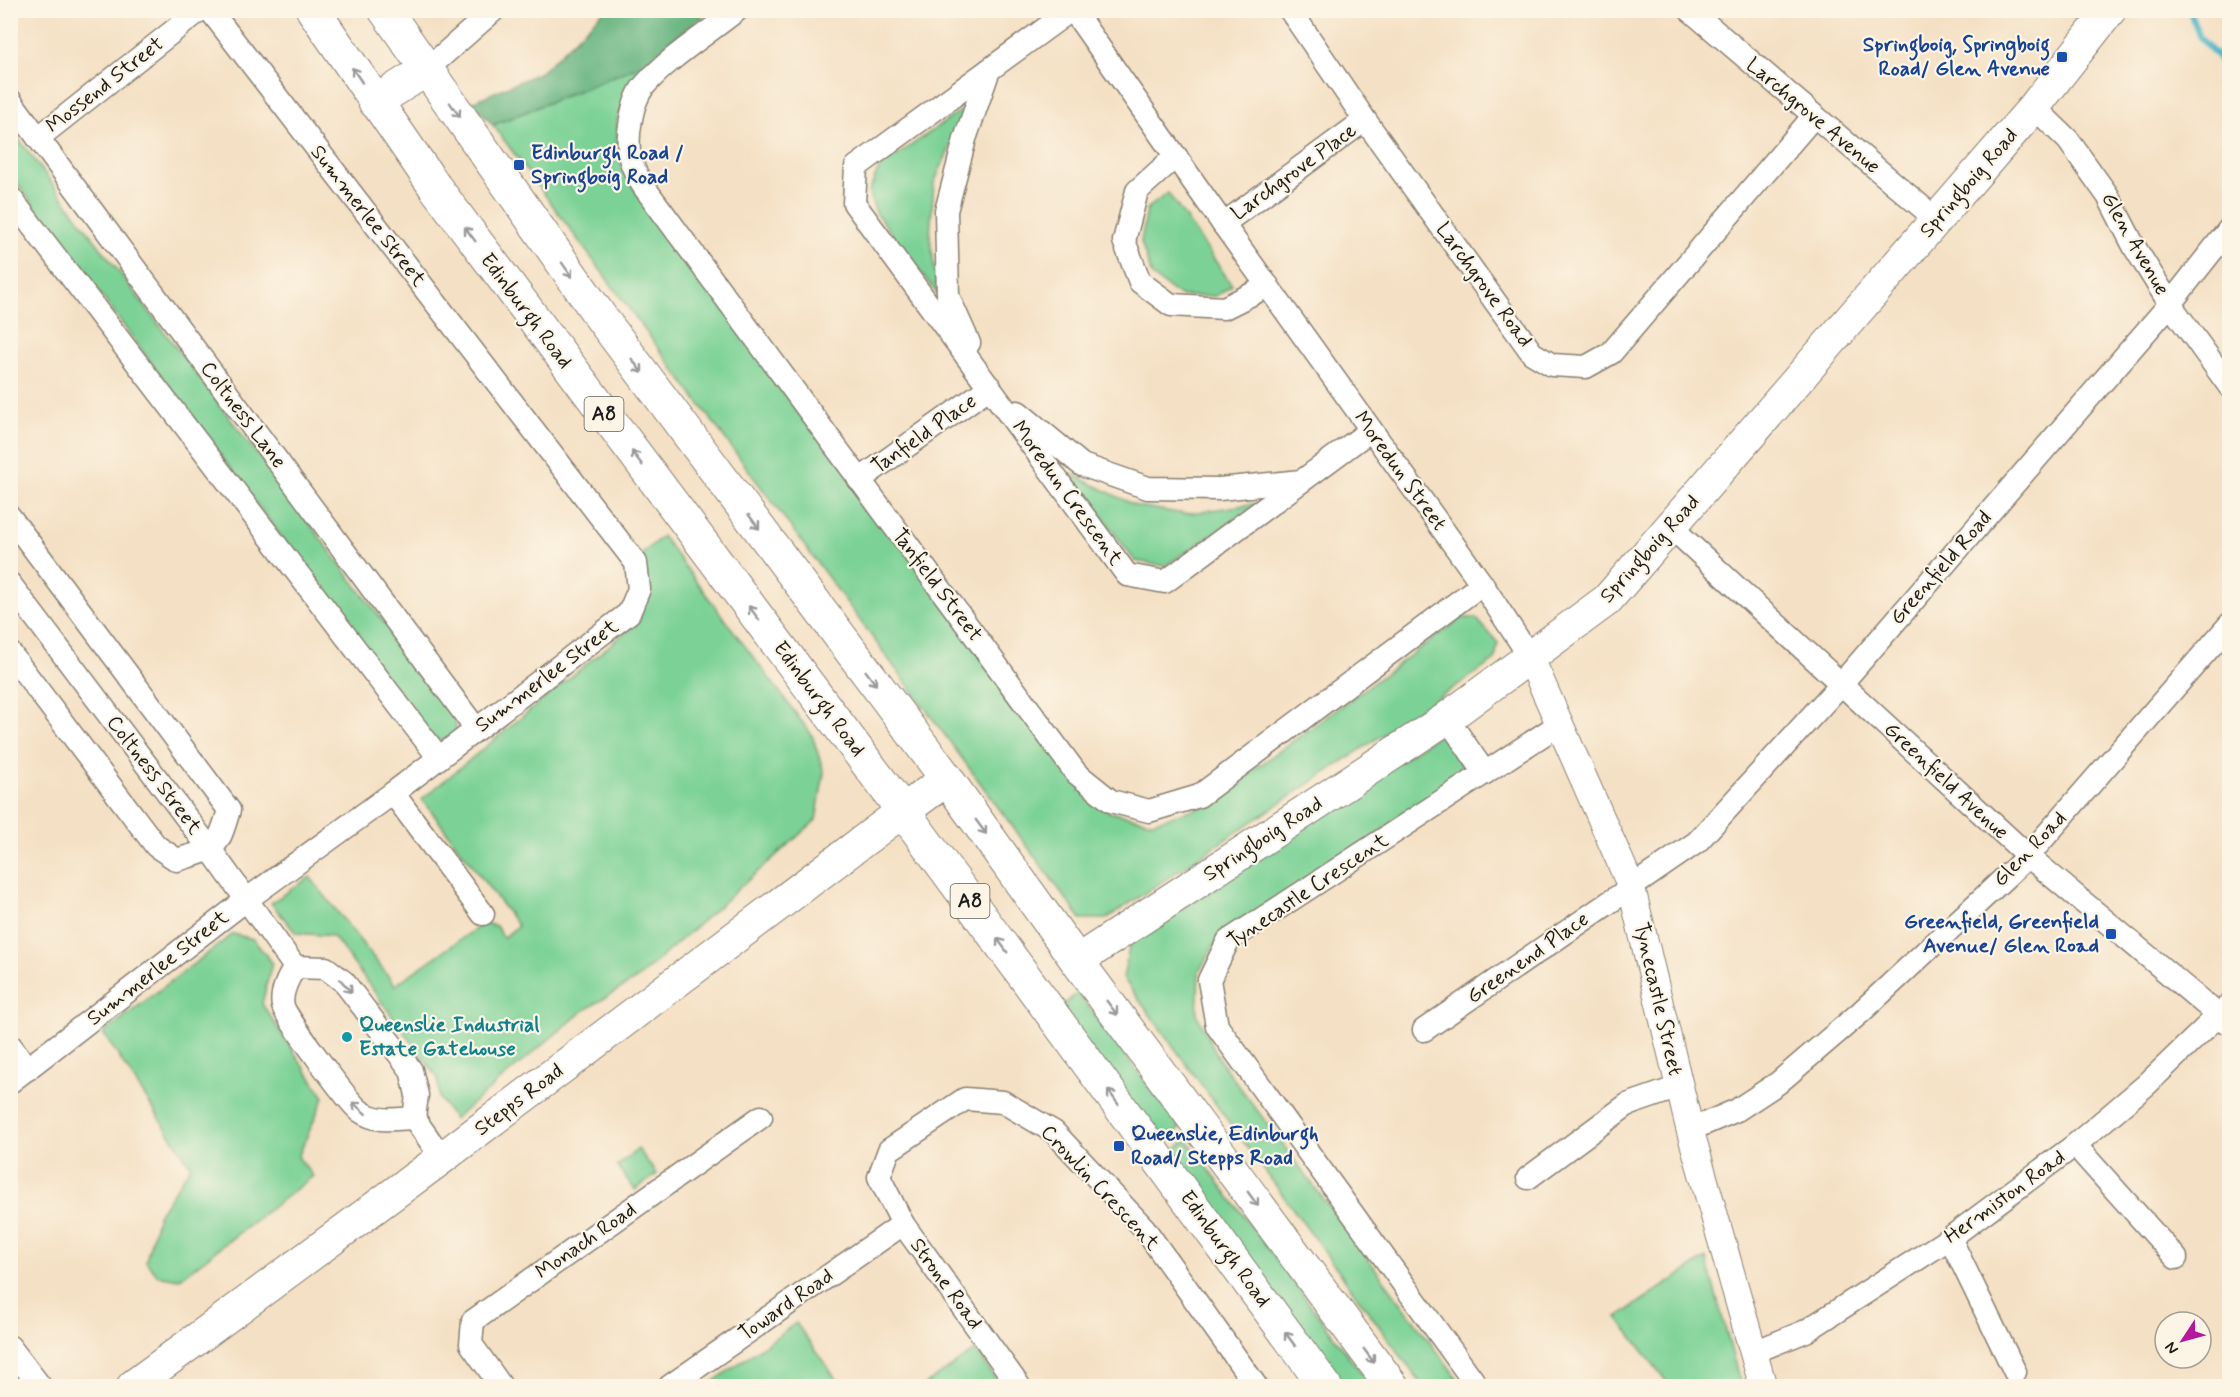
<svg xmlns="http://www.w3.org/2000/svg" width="2240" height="1397" font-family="Mynerve,sans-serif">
<rect width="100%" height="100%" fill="#fcf5e5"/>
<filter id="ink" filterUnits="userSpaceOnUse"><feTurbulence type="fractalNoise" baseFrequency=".0167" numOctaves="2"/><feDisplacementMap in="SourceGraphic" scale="12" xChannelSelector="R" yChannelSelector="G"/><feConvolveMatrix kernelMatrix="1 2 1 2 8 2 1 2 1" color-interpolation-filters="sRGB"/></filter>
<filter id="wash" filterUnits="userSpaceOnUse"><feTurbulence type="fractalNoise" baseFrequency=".008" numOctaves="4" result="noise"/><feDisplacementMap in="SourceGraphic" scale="24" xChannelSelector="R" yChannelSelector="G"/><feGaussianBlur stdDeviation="1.35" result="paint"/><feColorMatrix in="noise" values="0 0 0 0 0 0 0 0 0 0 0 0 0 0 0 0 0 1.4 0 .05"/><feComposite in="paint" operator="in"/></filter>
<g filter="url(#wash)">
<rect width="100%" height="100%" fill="#f4e0c4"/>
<g fill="#7cd296" stroke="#4c7759" stroke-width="1.5">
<polygon points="641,65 617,120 618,158 636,192 1109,812 1153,822 1204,806 1462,618 1476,618 1498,643 1495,660 1106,919 1081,919 493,125"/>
<polygon points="969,105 934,183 930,235 938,295 876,213 869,192 879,168"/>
<polygon points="11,129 454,715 457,733 442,741 431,737 11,175"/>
<polygon points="1168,193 1232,285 1216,296 1180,296 1152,276 1141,242 1147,209"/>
<polygon points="1070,473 1136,506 1185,514 1259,503 1165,566 1135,561"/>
<polygon points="662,536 812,735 824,772 816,820 638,978 583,1011 454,1119 439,1098 438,1078 333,936 296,933 271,903 310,877 395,985 484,923 496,926 503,938 518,926 422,799 639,621 647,582 639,557"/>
<polygon points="1441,733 1467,773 1217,941 1199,971 1197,1015 1221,1062 1463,1386 1423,1386 1123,978 1130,943"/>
<polygon points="233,934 253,939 272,963 262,1004 324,1097 298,1157 313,1176 179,1279 157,1275 146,1261 158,1215 191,1166 103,1033"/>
<polygon points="1078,993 1180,1128 1161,1143 1059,1008"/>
<polygon points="1187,1140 1371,1386 1340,1386 1169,1153"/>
<polygon points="638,1149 657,1174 635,1190 617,1166"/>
<polygon points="1706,1258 1741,1386 1670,1386 1617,1317"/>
<polygon points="796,1323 841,1386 707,1386"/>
<polygon points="976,1350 1001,1386 923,1386"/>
</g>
<polygon fill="#65b47f" stroke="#40684e" stroke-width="1.5" points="604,11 710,11 641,65 493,125 472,102 541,72"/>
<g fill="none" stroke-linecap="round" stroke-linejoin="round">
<polyline stroke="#4bb6c8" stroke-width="6" points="2189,10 2200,38 2218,57 2230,81"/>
</g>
</g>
<g filter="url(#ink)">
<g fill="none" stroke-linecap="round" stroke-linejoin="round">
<g stroke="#887e70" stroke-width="25">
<g id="minor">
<path d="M737 10C707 34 668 58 644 86 631 102 626 139 630 158 633 169 638 178 644 187L1076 773 1111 801 1149 811 1199 796 1482 584"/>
<polyline points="1071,10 856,167 854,203 1127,575 1165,582 1371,430"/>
<polyline points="1073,10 1223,224 1482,584 1530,657"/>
<polyline points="1290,10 1365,120 1532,353 1552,365 1586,367 1611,353 1813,117"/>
<polyline points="1690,10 1937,220"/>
<polyline points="426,70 494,10"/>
<polyline points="10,100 476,729"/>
<polyline points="2034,107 2068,140 2108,196 2135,248 2170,304 2230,387"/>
<polyline points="38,138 200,10"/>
<polyline points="1176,156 1137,191 1124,241 1140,282 1171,305 1224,308 1268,286"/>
<polyline points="10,197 439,758"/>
<polyline points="1223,224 1365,120"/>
<polyline points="969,343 948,296 946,211 965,139 989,70"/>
<polyline points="1018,412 1082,465 1148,488 1219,489 1301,481"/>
<polyline points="859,480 990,387"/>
<path d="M10 517 229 810C217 851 216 848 177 860L156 846 10 653"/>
<polyline points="1671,527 2028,856 2230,1025"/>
<polyline points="10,584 210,849 295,967"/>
<polyline points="1447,718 1485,773"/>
<polyline points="393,793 483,914"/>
<polyline points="295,967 326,968 344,982 411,1070 417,1095 414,1118 442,1158"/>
<path d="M295 967C288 978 280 993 283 1006 286 1018 350 1104 360 1111 377 1123 395 1119 414 1118"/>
<polyline points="1424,1030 1697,842 1841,684 2170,304 2230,228"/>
<polyline points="10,1045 28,1069"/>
<polyline points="10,1082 246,900 393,793 629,613 639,589 636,563 210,10"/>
<polyline points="1690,1130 1737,1110 1778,1083 1861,1012 2028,856 2230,624"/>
<polyline points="2075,1145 2176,1258"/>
<polyline points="1528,1178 1627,1105 1679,1087"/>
<polyline points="1950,1238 2015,1372"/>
<polyline points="10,1347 40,1386"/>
<polyline points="1754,1352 1806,1331 1950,1238 2075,1145 2146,1085 2230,1004"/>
<polyline points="501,1386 471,1344 473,1321 761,1117"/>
<polyline points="670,1386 903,1224"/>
<polyline points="1019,1386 903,1224 879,1177 889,1150 965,1099 1003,1102 1054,1132 1144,1228 1256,1386"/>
<polyline points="1477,1386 1217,1026 1209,980 1228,941 1561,723"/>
</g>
</g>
<g stroke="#887e70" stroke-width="29">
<polyline id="tertiary" points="1530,657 1631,886 1690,1130 1763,1386"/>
</g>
<g stroke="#887e70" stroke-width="34">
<g id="secondary">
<polyline points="1077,961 1447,718 1607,600 2034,107 2110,10"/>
<polyline points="133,1386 442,1158 903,811"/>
</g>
</g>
<g stroke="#887e70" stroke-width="35">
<g id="primary">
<polyline points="313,10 435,187 903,811 1325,1386"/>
<polyline points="385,10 602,319 947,779 1077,961 1392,1386"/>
<polyline points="375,102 426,70"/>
<polyline points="903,811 947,779"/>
</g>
</g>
<use href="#minor" stroke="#fff" stroke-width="22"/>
<use href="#tertiary" stroke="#fff" stroke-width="27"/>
<use href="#secondary" stroke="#fff" stroke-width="32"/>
<use href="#primary" stroke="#fff" stroke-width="33"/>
</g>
<defs><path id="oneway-shaft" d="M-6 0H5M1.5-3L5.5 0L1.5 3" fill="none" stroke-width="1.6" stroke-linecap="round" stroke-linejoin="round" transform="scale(1.5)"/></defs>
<g stroke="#999">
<use href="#oneway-shaft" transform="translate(357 75) rotate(-124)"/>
<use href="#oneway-shaft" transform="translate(455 110) rotate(55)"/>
<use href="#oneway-shaft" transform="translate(470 234) rotate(-127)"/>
<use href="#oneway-shaft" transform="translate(567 270) rotate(55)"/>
<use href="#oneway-shaft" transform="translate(637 366) rotate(53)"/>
<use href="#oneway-shaft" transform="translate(637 458) rotate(-127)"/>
<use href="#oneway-shaft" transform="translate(754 522) rotate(53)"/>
<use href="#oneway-shaft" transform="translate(754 613) rotate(-127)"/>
<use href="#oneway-shaft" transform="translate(871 678) rotate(53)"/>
<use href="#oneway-shaft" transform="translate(981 827) rotate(54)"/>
<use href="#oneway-shaft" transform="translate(1002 945) rotate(-126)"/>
<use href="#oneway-shaft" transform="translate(346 986) rotate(48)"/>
<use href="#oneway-shaft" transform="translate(1112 1008) rotate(53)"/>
<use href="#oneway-shaft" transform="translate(1113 1097) rotate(-126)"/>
<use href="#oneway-shaft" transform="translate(359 1108) rotate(-139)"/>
<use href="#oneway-shaft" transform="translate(1253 1199) rotate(54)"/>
<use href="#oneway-shaft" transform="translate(1290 1339) rotate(-126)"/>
<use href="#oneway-shaft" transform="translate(1369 1356) rotate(54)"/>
</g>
</g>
<g fill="#1a4fb4" stroke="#fcf5e5" stroke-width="2">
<rect x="2056" y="51" width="12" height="12" rx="3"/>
<rect x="513" y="159" width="12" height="12" rx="3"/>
<rect x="2105" y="928" width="12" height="12" rx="3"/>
<rect x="1113" y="1140" width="12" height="12" rx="3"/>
</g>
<circle fill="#0f9aa8" stroke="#fcf5e5" stroke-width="2" cx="347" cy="1037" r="6"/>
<g text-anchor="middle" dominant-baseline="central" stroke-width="4.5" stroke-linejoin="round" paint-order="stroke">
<g fill="#fcf5e5" stroke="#5f5d58" stroke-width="1.5">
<rect x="584.5" y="397" width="39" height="34" rx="4.5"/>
<rect x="950.5" y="884" width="39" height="34" rx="4.5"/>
</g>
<g font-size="20" font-weight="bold" fill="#1c1c1c">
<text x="604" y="414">A8</text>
<text x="970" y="901">A8</text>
</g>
<g font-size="21" font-weight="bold" fill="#164399" stroke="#fcf5e5" text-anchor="end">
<text x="2050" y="45">Springboig, Springboig<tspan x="2050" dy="24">Road/ Glen Avenue</tspan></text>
<text x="531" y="153" text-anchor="start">Edinburgh Road /<tspan x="531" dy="24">Springboig Road</tspan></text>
<text x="2099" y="922">Greenfield, Greenfield<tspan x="2099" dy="24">Avenue/ Glen Road</tspan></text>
<text x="1131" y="1134" text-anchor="start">Queenslie, Edinburgh<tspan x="1131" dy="24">Road/ Stepps Road</tspan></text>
</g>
<g font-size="21" fill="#1c1c1c" stroke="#fcf5e5">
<text transform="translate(105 85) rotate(-38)">Mossend Street</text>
<text transform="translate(1813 116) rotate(40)">Larchgrove Avenue</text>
<text transform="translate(1294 172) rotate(-36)">Larchgrove Place</text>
<text transform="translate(1969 183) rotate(-49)">Springboig Road</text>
<text transform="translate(368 216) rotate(52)">Summerlee Street</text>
<text transform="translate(2135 244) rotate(60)">Glen Avenue</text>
<text transform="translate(1484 285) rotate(54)">Larchgrove Road</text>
<text transform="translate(526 311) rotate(53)">Edinburgh Road</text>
<text transform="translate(243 415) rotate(53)">Coltness Lane</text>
<text transform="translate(924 434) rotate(-35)">Tanfield Place</text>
<text transform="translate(1400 471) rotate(54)">Moredun Street</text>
<text transform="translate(1067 493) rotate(54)">Moredun Crescent</text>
<text transform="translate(1650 549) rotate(-48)">Springboig Road</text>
<text transform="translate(1941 568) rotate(-49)">Greenfield Road</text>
<text transform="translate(937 585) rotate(53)">Tanfield Street</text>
<text transform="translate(547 676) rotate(-37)">Summerlee Street</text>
<text transform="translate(819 699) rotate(53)">Edinburgh Road</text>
<text transform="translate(154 775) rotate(53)">Coltness Street</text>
<text transform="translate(1946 781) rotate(43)">Greenfield Avenue</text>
<text transform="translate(1263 839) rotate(-33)">Springboig Road</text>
<text transform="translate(2030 849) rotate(-46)">Glen Road</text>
<text transform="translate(1308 891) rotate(-34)">Tynecastle Crescent</text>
<text transform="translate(1528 958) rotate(-35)">Greenend Place</text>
<text transform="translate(158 968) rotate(-38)">Summerlee Street</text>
<text transform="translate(1658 999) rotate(77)">Tynecastle Street</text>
<text transform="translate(519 1100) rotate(-37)">Stepps Road</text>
<text transform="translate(1100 1188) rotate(47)">Crowlin Crescent</text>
<text transform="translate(2005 1197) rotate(-36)">Hermiston Road</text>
<text transform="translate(586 1241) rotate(-35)">Monach Road</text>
<text transform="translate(1225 1249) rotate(54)">Edinburgh Road</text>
<text transform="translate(946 1284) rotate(54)">Strone Road</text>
<text transform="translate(786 1305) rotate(-35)">Toward Road</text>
</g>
<g font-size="21" font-weight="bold" fill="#0d838f" stroke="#fcf5e5" text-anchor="start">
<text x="359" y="1025">Queenslie Industrial<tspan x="359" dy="24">Estate Gatehouse</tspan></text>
</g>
</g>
<rect width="2240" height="1397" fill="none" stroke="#fcf5e5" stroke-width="36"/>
<g transform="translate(2183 1340) rotate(234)"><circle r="28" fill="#fcf5e5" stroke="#a29e95" stroke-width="1.5"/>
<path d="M0-4.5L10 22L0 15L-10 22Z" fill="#b5179e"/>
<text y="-9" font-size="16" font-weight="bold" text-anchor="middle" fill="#1c1c1c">N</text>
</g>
</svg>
